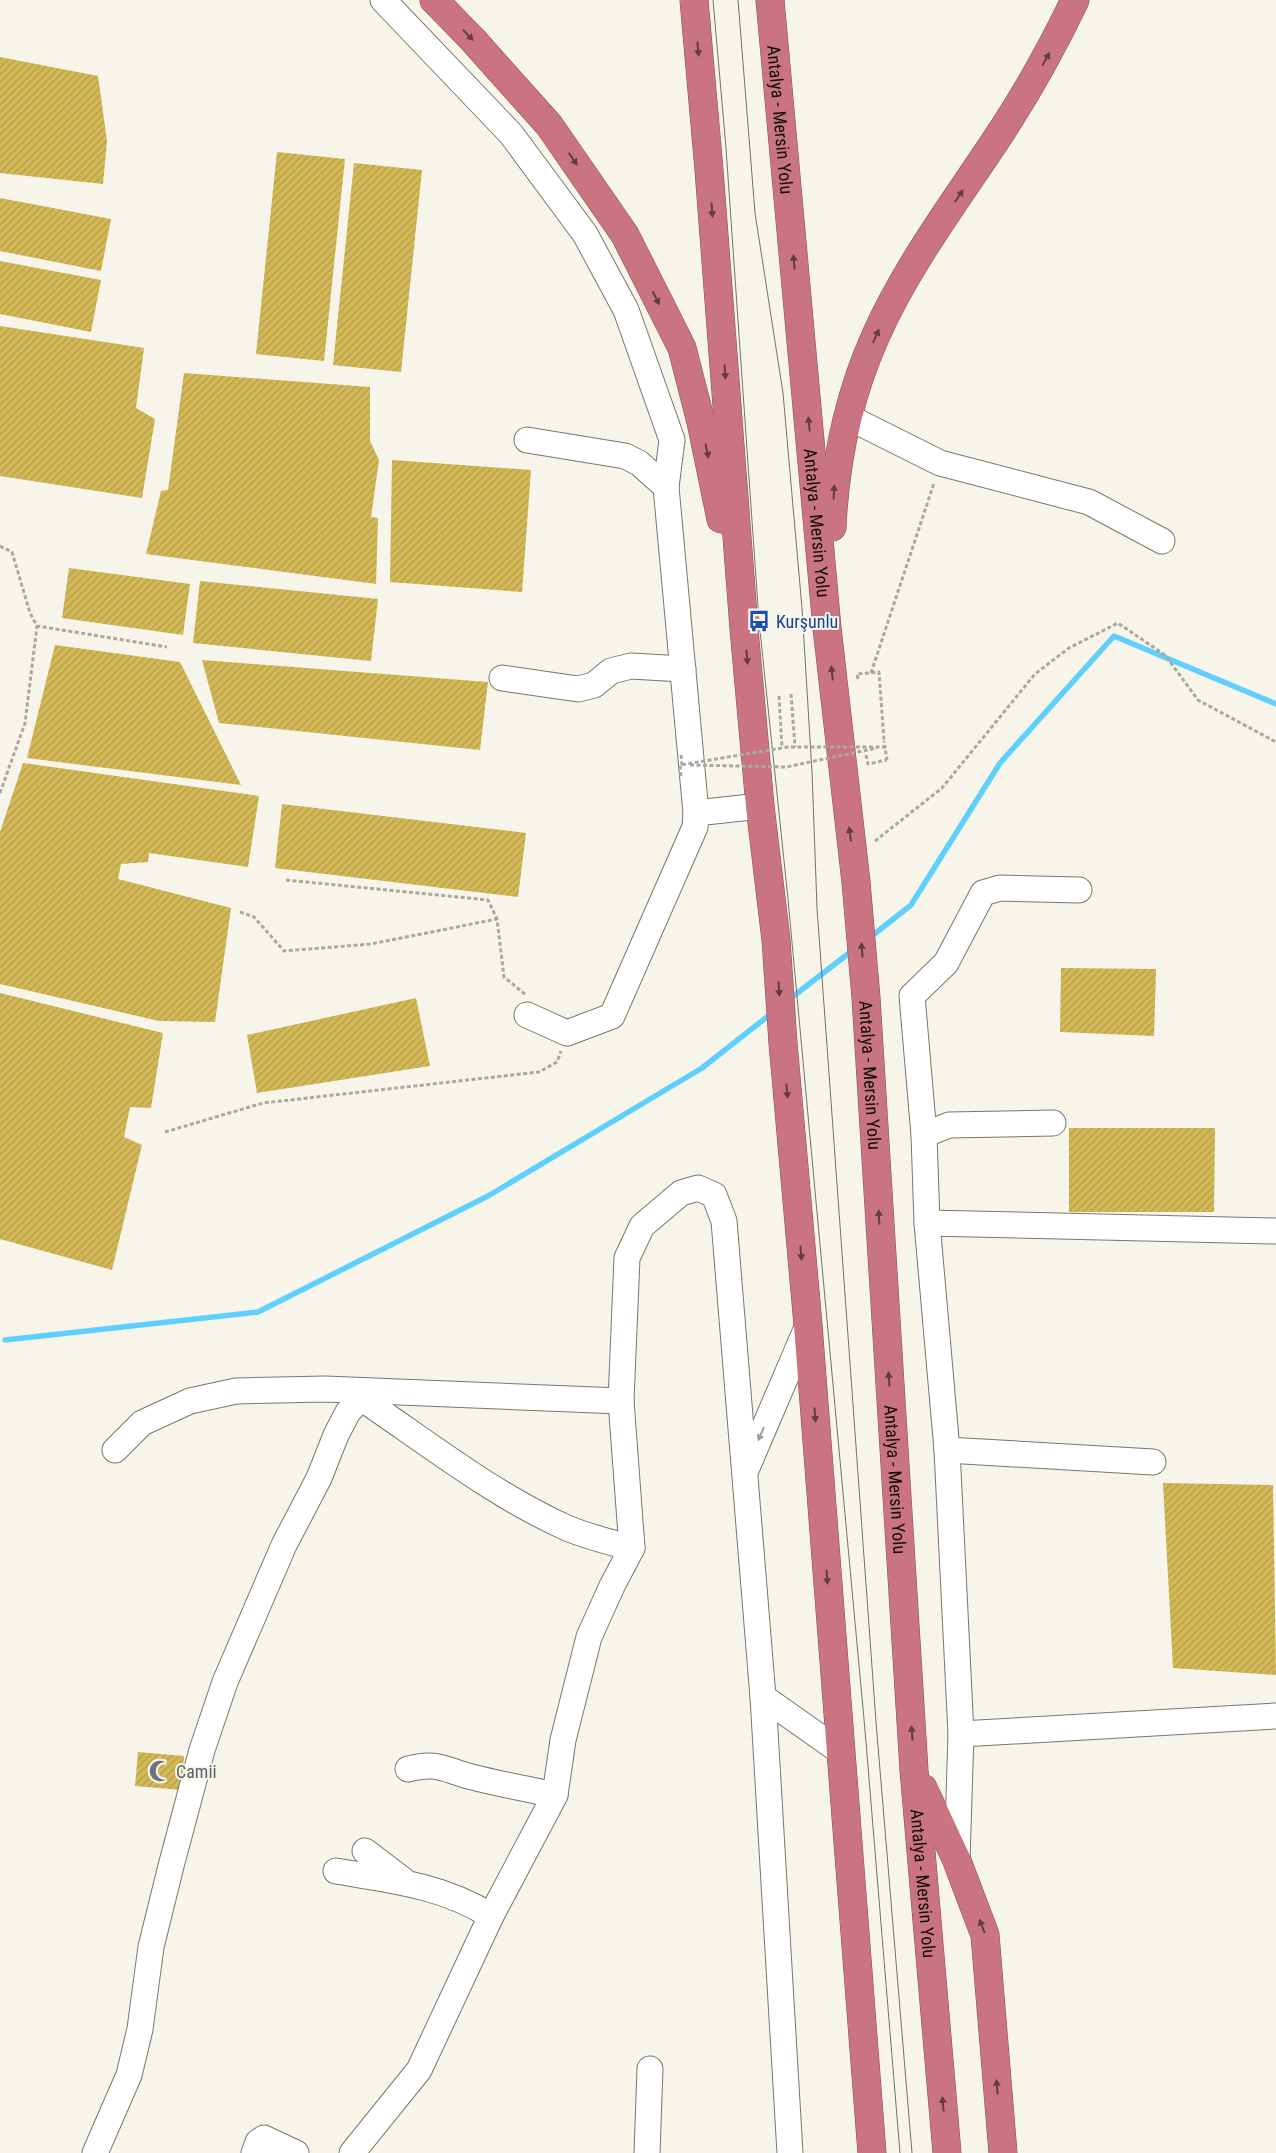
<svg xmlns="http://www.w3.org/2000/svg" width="1276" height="2153" font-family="'Roboto Condensed',sans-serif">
<defs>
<pattern id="building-hatch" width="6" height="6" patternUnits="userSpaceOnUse" patternTransform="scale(1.25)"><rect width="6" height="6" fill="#d3b857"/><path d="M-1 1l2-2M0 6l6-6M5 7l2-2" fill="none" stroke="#b49d4a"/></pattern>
</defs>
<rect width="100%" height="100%" fill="#f7f4e9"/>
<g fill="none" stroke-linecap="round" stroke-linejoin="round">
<g stroke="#5fcffd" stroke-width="5.5">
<polyline points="868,939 911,905 1000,763 1114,636 1276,704"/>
<polyline points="787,1001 853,950"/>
<polyline points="5,1340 258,1312 488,1196 702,1068 772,1013"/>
</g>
</g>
<g fill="url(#building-hatch)">
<polygon points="0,57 98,76 107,141 103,184 0,173"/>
<polygon points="277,152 345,159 324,361 256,354"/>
<polygon points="354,163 422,170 401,372 333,365"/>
<polygon points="0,198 111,219 101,271 0,251"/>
<polygon points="0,261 101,280 91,332 0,314"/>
<polygon points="0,326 144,348 136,408 155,419 142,498 0,476"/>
<polygon points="184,373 370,387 370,441 379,460 371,517 378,518 376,584 146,554 161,491 168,490"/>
<polygon points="392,460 531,470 522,592 390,582"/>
<polygon points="69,568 190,584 183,635 62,618"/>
<polygon points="200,581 378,599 371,661 193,643"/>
<polygon points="55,645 180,662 241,785 27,758"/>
<polygon points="202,660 488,682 480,750 219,723"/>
<polygon points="23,763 259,796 248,867 149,853 148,862 121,864 118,879 231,908 215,1022 159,1021 0,984 0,832"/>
<polygon points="282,804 526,833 518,897 275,868"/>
<polygon points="1061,968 1156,969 1154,1036 1060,1032"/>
<polygon points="0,993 163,1033 151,1108 130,1107 124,1137 142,1145 112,1270 0,1239"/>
<polygon points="416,998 430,1066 257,1093 247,1035"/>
<polygon points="1069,1128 1215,1128 1214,1212 1069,1212"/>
<polygon points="1163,1483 1273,1485 1276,1675 1173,1668"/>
<polygon points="138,1752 184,1756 182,1790 135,1786"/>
</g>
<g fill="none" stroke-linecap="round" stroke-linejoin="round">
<g stroke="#79776d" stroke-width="27">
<g id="minor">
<polyline points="383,0 511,134 585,234 626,310 672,440 666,487 696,813 695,827 612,1016 567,1033 527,1015"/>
<polyline points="848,417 940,463 1089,502 1162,541"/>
<polyline points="527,440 625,456 639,463 666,487"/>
<polyline points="502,678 578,689 594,685 611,671 631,666 683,669"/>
<polyline points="696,813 760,806"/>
<polyline points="924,1135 949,1125 1053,1123"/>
<polyline points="927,1223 1276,1231"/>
<path d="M361 1398C426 1442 495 1496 567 1528 588 1537 610 1542 632 1548"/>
<polyline points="115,1450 142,1423 190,1401 236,1391 325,1389 621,1401"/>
<polyline points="947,1450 1153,1462"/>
<polyline points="746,1470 808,1325"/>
<polyline points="763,1697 841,1752"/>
<polyline points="961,1734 1276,1716"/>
<path d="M408 1769C437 1761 445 1770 472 1777 499 1784 527 1789 555 1795"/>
<polyline points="365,1851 403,1880"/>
<polyline points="957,1861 961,1734 947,1450 927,1223 924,1135 912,996 946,963 983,893 1000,888 1079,890"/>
<path d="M336 1871C391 1880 444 1886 491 1916"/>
<polyline points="95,2153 129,2075 140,2029 151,1947 171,1866 202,1750 225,1682 284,1545 319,1478 336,1435 348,1412 368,1391"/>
<polyline points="254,2153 258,2142 264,2138 296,2153"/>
<polyline points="352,2153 419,2070 491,1916 555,1795 563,1740 589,1637 612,1586 632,1548 621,1401 627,1258 642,1226 681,1193 698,1188 714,1195 724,1221 763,1697 790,2153"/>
<polyline points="647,2153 650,2069"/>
</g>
</g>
<g stroke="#895058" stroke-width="29">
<g id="highway">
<polyline points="434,0 473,40 549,125 625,235 682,348 701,422 721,519"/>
<polyline points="694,0 709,170 744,629 760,806 776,940 783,1043 808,1325 872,2153"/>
<path id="s1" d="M770 0 827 628 856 882 866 998 914 1770 947 2153"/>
<path d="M832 527C835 461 849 395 876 335 909 261 961 194 1005 126 1032 84 1054 44 1075 0"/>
<polyline points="923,1788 957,1861 985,1935 1003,2153"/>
</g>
</g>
<g stroke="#aaa89f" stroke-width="3" stroke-dasharray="4 2.5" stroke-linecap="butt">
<polyline points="0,546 12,552 30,613 37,626 167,647"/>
<polyline points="871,673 934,483"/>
<polyline points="858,679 857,674 879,672 884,741"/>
<polyline points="791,694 795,747"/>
<polyline points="779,696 782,748"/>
<polyline points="866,755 868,764 887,760"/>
<polyline points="0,793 25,723 37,626"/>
<polyline points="875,841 942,788 1035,674 1069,648 1118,623 1165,655 1198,700 1276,742"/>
<polyline points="286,880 488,900 497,919"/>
<polyline points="240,912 254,917 284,951 371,944 497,919 504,977 526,995"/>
<polyline points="165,1132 263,1103 539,1072 557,1062 561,1051"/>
</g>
<use href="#minor" stroke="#fff" stroke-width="25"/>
<use href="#highway" stroke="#ca7381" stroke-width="28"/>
<g stroke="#74726b" stroke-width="1">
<polyline points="713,0 726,148 759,621 788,899 865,1730 900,2153"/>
<polyline points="738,0 755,213 783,393 802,608 812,772 817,908 876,1722 912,2153"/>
</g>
<g stroke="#aaa89f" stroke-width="3" stroke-dasharray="4 2.5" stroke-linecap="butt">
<polyline points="883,747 885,747 884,741"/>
<polyline points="681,755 682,765"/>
<polyline points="690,765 786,767 877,748"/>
<polyline points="681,776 680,765 788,747 885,747 887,760"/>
</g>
</g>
<defs><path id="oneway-solid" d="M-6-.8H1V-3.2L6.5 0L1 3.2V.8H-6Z" transform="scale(1.25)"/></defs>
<g fill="#643c40">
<use href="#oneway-solid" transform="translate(468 35) rotate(46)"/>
<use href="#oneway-solid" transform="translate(698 49) rotate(85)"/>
<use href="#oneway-solid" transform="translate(1046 59) rotate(-61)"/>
<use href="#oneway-solid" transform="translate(573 159) rotate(55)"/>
<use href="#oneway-solid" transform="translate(959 196) rotate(-56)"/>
<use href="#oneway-solid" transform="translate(712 210) rotate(86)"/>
<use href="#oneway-solid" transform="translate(794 262) rotate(-95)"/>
<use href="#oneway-solid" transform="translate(656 298) rotate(63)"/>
<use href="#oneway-solid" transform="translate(876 336) rotate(-66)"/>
<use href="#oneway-solid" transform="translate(725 372) rotate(86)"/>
<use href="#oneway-solid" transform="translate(809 424) rotate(-95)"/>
<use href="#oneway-solid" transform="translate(707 451) rotate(78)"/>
<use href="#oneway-solid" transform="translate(834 492) rotate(-87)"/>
<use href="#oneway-solid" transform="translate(747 657) rotate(85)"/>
<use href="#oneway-solid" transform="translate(832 673) rotate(-96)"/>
<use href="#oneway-solid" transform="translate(850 834) rotate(-97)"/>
<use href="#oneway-solid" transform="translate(862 950) rotate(-95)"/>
<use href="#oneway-solid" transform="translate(779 989) rotate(86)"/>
<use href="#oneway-solid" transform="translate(787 1091) rotate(85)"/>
<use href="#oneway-solid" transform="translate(879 1217) rotate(-93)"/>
<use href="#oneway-solid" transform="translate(801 1253) rotate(85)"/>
<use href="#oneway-solid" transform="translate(889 1379) rotate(-94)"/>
<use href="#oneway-solid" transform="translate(815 1415) rotate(86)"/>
<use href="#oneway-solid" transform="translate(827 1577) rotate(86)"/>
<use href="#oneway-solid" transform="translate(912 1733) rotate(-94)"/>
<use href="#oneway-solid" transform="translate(982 1926) rotate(-111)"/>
<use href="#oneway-solid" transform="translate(997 2087) rotate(-95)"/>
<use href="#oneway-solid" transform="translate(943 2104) rotate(-95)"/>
</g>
<use fill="#9f9f9d" href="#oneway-solid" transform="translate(761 1434) rotate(113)"/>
<defs>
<g id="bus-bare" transform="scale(1.725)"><path d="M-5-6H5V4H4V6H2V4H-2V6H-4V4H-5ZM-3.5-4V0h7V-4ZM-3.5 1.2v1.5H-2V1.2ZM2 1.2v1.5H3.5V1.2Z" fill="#1a4fb4" stroke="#f7f4e9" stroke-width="2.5" paint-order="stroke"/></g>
<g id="mosque-bare" transform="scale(1.725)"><path d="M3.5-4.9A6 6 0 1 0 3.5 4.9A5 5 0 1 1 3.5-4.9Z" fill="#6b7280" stroke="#f7f4e9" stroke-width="2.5" paint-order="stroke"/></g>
</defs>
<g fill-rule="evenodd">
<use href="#bus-bare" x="759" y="621"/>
<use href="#mosque-bare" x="160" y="1771"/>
</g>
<g text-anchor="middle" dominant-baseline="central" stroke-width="4" stroke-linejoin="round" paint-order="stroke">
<g font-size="18" fill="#100f0b" stroke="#f7f4e9">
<text stroke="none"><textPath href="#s1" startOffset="120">Antalya - Mersin Yolu</textPath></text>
<text stroke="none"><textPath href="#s1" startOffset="525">Antalya - Mersin Yolu</textPath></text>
<text stroke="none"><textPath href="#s1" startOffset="1080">Antalya - Mersin Yolu</textPath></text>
<text stroke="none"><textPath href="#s1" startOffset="1485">Antalya - Mersin Yolu</textPath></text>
<text stroke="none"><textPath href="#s1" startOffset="1890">Antalya - Mersin Yolu</textPath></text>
</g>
<g font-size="18" fill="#164399" stroke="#f7f4e9" text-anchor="start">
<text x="776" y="621">Kurşunlu</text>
</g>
<g font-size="18" fill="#5b616d" stroke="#f7f4e9" text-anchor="start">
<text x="176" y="1771">Camii</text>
</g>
</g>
</svg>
